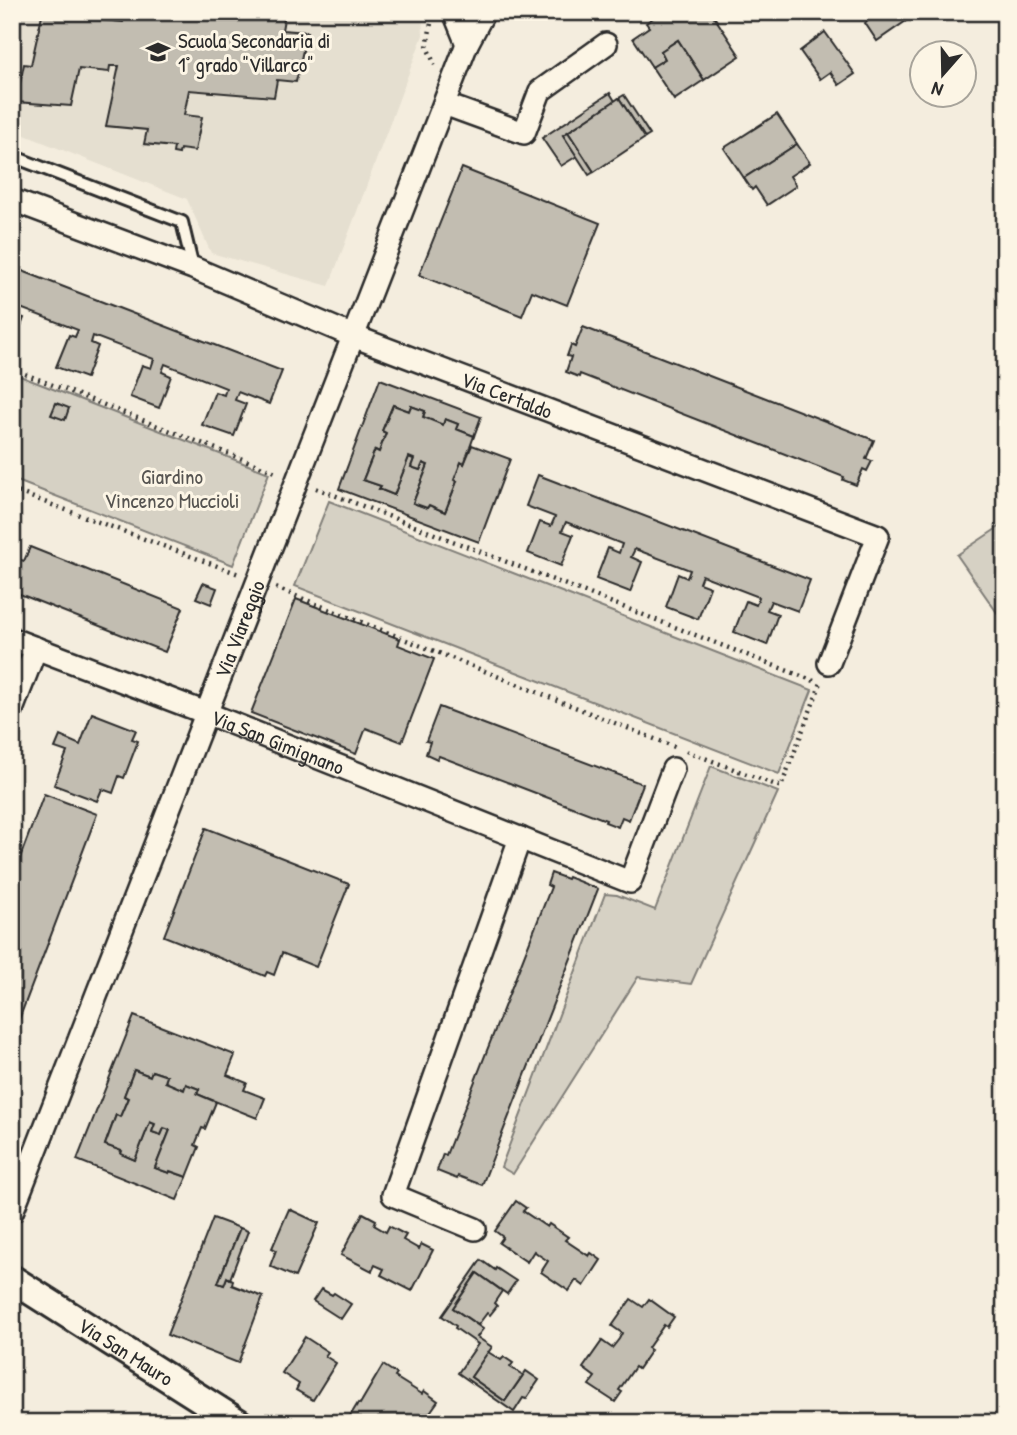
<svg xmlns="http://www.w3.org/2000/svg" width="1017" height="1435" font-family="'Patrick Hand',sans-serif">
<rect width="100%" height="100%" fill="#f4edde"/>
<filter id="ink" filterUnits="userSpaceOnUse"><feTurbulence type="fractalNoise" baseFrequency=".0143" numOctaves="2"/><feDisplacementMap in="SourceGraphic" scale="14" xChannelSelector="R" yChannelSelector="G"/><feConvolveMatrix kernelMatrix="1 2 1 2 8 2 1 2 1" color-interpolation-filters="sRGB"/></filter>
<g filter="url(#ink)">
<polygon fill="#e5dfd0" points="12,12 422,12 423,35 329,286 211,253 187,199 12,130"/>
<g fill="#d6d1c4" stroke="#807e78" stroke-width="2">
<polygon points="12,373 269,473 233,565 12,479"/>
<polygon points="329,501 812,690 779,774 295,586"/>
<polygon points="1005,523 1005,624 957,555"/>
<polygon points="711,766 778,792 691,984 638,977 513,1174 501,1167 605,894 617,895 655,910"/>
</g>
<g fill="#c2bdb1" stroke="#2b2b2b" stroke-width="2">
<polygon points="31,12 91,12 89,19 123,22 125,12 272,12 285,13 282,30 307,32 296,82 277,80 274,97 189,90 184,115 202,117 195,151 180,149 179,154 173,153 174,147 144,144 147,130 106,126 119,66 110,66 109,72 79,69 71,106 16,102 24,64 31,65 42,15 30,14"/>
<polygon points="671,12 711,12 740,56 704,80 678,40 661,51 665,59 652,67 633,38 649,27 646,23 660,13 663,17"/>
<polygon points="791,12 807,12 795,19"/>
<polygon points="881,12 900,12 906,21 877,41 865,23"/>
<polygon points="825,32 855,74 839,85 830,72 820,79 800,51"/>
<polygon points="678,40 704,80 674,100 652,67 665,59 661,51"/>
<polygon points="610,93 615,101 563,135 577,156 561,166 542,138"/>
<polygon points="624,95 650,135 645,138 619,98"/>
<polygon points="619,98 645,138 594,172 568,132"/>
<polygon points="777,114 797,144 744,178 724,148"/>
<polygon points="568,132 594,172 589,175 563,135"/>
<polygon points="797,144 810,163 790,176 796,186 767,205 755,187 752,190 744,178"/>
<polygon points="462,168 600,223 567,305 532,291 522,316 419,275"/>
<polygon points="12,267 282,371 269,404 238,392 235,400 246,404 234,436 202,425 215,392 224,395 226,388 165,364 162,372 171,376 159,408 130,397 142,365 151,368 154,359 93,336 91,343 98,346 86,378 56,367 69,335 75,337 78,330 18,307 16,315 24,318 12,350"/>
<polygon points="583,327 874,440 866,459 872,461 867,471 863,469 856,485 843,480 844,477 580,374 579,377 566,372 571,357 567,356 571,345 575,347"/>
<polygon points="380,379 481,417 474,436 456,429 458,424 445,419 443,425 423,417 425,411 411,406 409,411 393,405 382,431 386,433 379,452 375,450 363,480 381,486 379,489 394,495 409,457 414,459 411,467 420,470 423,463 428,465 413,503 427,508 429,505 445,512 457,481 454,480 461,462 464,464 472,445 510,459 479,542 339,489"/>
<polygon points="56,403 69,408 65,420 51,415"/>
<polygon points="393,405 409,411 411,406 425,411 423,417 443,425 445,419 458,424 456,429 474,436 464,464 461,462 454,480 457,481 445,512 429,505 427,508 413,503 428,465 423,463 420,470 411,467 414,459 409,457 394,495 379,489 381,486 363,480 375,450 379,452 386,433 382,431"/>
<polygon points="538,475 810,580 798,611 771,601 767,610 778,614 767,645 734,632 746,601 756,605 759,597 702,575 699,583 710,587 698,619 666,607 678,574 687,578 690,570 635,549 631,557 642,562 630,592 596,579 608,548 619,553 622,544 566,522 562,531 573,535 561,566 528,553 540,522 551,526 555,517 526,506"/>
<polygon points="30,547 183,608 165,652 12,591 12,574 18,559 24,561"/>
<polygon points="203,583 217,588 211,604 196,598"/>
<polygon points="296,599 400,639 398,645 434,659 402,742 366,728 356,754 251,713"/>
<polygon points="439,707 643,784 629,820 622,817 618,827 605,822 606,820 439,756 437,759 426,754 430,742 426,741"/>
<polygon points="92,713 136,730 132,739 138,741 124,778 119,776 113,793 102,789 97,801 54,785 67,752 55,748 60,736 80,745"/>
<polygon points="44,794 97,814 15,1030 12,1029 12,879"/>
<polygon points="206,828 349,884 316,967 282,953 274,975 267,972 265,976 164,936"/>
<polygon points="551,873 567,879 568,877 598,889 482,1185 458,1176 457,1179 437,1171 443,1154 446,1155 551,887 547,885"/>
<polygon points="134,1016 235,1055 227,1075 247,1083 244,1090 265,1098 257,1118 197,1094 199,1089 186,1084 184,1090 165,1082 167,1076 152,1071 150,1076 134,1070 124,1096 128,1098 120,1117 116,1115 105,1145 122,1151 121,1154 135,1160 150,1122 155,1124 152,1132 161,1135 164,1128 170,1130 155,1168 169,1173 170,1171 187,1177 177,1200 77,1160"/>
<polygon points="134,1070 150,1076 152,1071 167,1076 165,1082 184,1090 186,1084 199,1089 197,1094 216,1102 205,1129 202,1128 195,1145 199,1147 187,1177 170,1171 169,1173 155,1168 170,1130 164,1128 161,1135 152,1132 155,1124 150,1122 135,1160 121,1154 122,1151 105,1145 116,1115 120,1117 128,1098 124,1096"/>
<polygon points="516,1201 526,1208 523,1211 547,1227 549,1224 568,1237 565,1240 589,1256 591,1253 601,1260 584,1286 576,1280 569,1291 541,1272 548,1261 539,1255 534,1251 527,1262 499,1243 503,1237 495,1231"/>
<polygon points="289,1209 319,1223 295,1277 270,1266 276,1250 272,1248"/>
<polygon points="363,1213 376,1220 374,1225 386,1232 389,1226 406,1235 403,1240 419,1249 421,1244 433,1250 412,1291 381,1275 384,1269 375,1265 372,1271 341,1255"/>
<polygon points="213,1218 240,1228 218,1283 224,1285 227,1277 233,1280 232,1285 263,1297 238,1363 167,1335"/>
<polygon points="240,1228 248,1231 230,1279 227,1277 224,1285 218,1283"/>
<polygon points="481,1260 495,1270 496,1268 516,1281 507,1294 477,1273 453,1308 483,1329 477,1337 492,1347 471,1377 505,1401 526,1371 539,1380 526,1399 523,1398 514,1412 458,1373 478,1344 455,1328 456,1326 442,1316"/>
<polygon points="477,1273 502,1291 494,1303 497,1306 490,1315 487,1313 478,1325 453,1308"/>
<polygon points="321,1289 332,1295 334,1293 351,1304 341,1319 313,1301"/>
<polygon points="631,1299 643,1307 649,1299 674,1317 667,1327 664,1325 648,1348 651,1350 638,1369 635,1367 619,1390 622,1392 615,1402 589,1385 595,1377 583,1368 602,1341 612,1348 619,1339 622,1333 612,1326"/>
<polygon points="305,1337 328,1352 325,1356 336,1363 313,1400 296,1390 299,1384 282,1373"/>
<polygon points="488,1352 501,1360 504,1357 513,1363 510,1367 523,1375 505,1401 471,1377"/>
<polygon points="383,1365 397,1374 395,1377 422,1394 424,1391 438,1401 426,1418 425,1417 421,1423 349,1423 347,1421 358,1403 360,1404"/>
</g>
<g fill="none" stroke-linecap="round" stroke-linejoin="round">
<g stroke="#2b2b2b" stroke-width="16">
<polyline id="service" points="12,156 182,222 193,268"/>
</g>
<g stroke="#2b2b2b" stroke-width="26">
<g id="minor">
<polyline points="454,12 467,44"/>
<polyline points="444,104 524,133 540,91 606,44"/>
<path id="s1" d="M12 200 193 268 353 336 878 536 829 663"/>
<path id="s2" d="M12 639 206 713 630 882 673 769"/>
<polyline points="12,710 36,648"/>
<path id="s3" d="M12 1212 467 44 484 12"/>
<polyline points="475,1229 393,1195 520,838"/>
</g>
</g>
<g stroke="#2b2b2b" stroke-width="32">
<g id="tertiary">
<path id="s4" d="M12 1279 239 1423"/>
</g>
</g>
<g stroke="#2b2b2b" stroke-width="4.5" stroke-dasharray="2 5" stroke-linecap="butt">
<polyline points="432,17 427,47 435,65"/>
<polyline points="12,369 278,473"/>
<polyline points="316,488 814,681"/>
<polyline points="12,490 239,574"/>
<polyline points="276,588 675,747"/>
<polyline points="686,751 781,787 822,680"/>
</g>
<use href="#service" stroke="#fcf5e5" stroke-width="10"/>
<use href="#minor" stroke="#fcf5e5" stroke-width="21"/>
<use href="#tertiary" stroke="#fcf5e5" stroke-width="26"/>
</g>
</g>
<defs>
<g id="school-bare" transform="scale(1.89)"><path d="M0-5L7-2L0 1L-7-2ZM-4 1L0 2.5L4 1V4Q0 6-4 4Z" fill="#2b2b2b" stroke="#fcf5e5" stroke-width="2.5" paint-order="stroke"/></g>
</defs>
<g fill-rule="evenodd">
<use href="#school-bare" x="158" y="52"/>
</g>
<g text-anchor="middle" dominant-baseline="central" stroke-width="6" stroke-linejoin="round" paint-order="stroke">
<g font-size="21" fill="#2b2b2b" stroke="#fcf5e5" text-anchor="start">
<text x="178" y="40">Scuola Secondaria di<tspan x="178" dy="24">1° grado "Villarco"</tspan></text>
</g>
<g font-size="21" fill="#2b2b2b" stroke="#fcf5e5">
<text stroke="none"><textPath href="#s1" startOffset="532">Via Certaldo</textPath></text>
<text stroke="none"><textPath href="#s3" startOffset="626">Via Viareggio</textPath></text>
<text stroke="none"><textPath href="#s2" startOffset="285">Via San Gimignano</textPath></text>
<text stroke="none"><textPath href="#s4" startOffset="135">Via San Mauro</textPath></text>
</g>
<g font-size="21" fill="#565451" stroke="#fcf5e5">
<text x="172" y="476">Giardino<tspan x="172" dy="24">Vincenzo Muccioli</tspan></text>
</g>
</g>
<rect width="1017" height="1435" fill="none" stroke="#fcf5e5" stroke-width="42"/>
<rect x="21" y="21" width="975" height="1393" fill="none" stroke="#2b2b2b" stroke-width="2.5" filter="url(#ink)"/>
<g transform="translate(943 74) rotate(200)"><circle r="33" fill="#fcf5e5" stroke="#a8a49b" stroke-width="2"/>
<path d="M0-5L12 26L0 18L-12 26Z" fill="#2b2b2b"/>
<text y="-10" font-size="19" font-weight="bold" text-anchor="middle" fill="#2b2b2b">N</text>
</g>
</svg>
